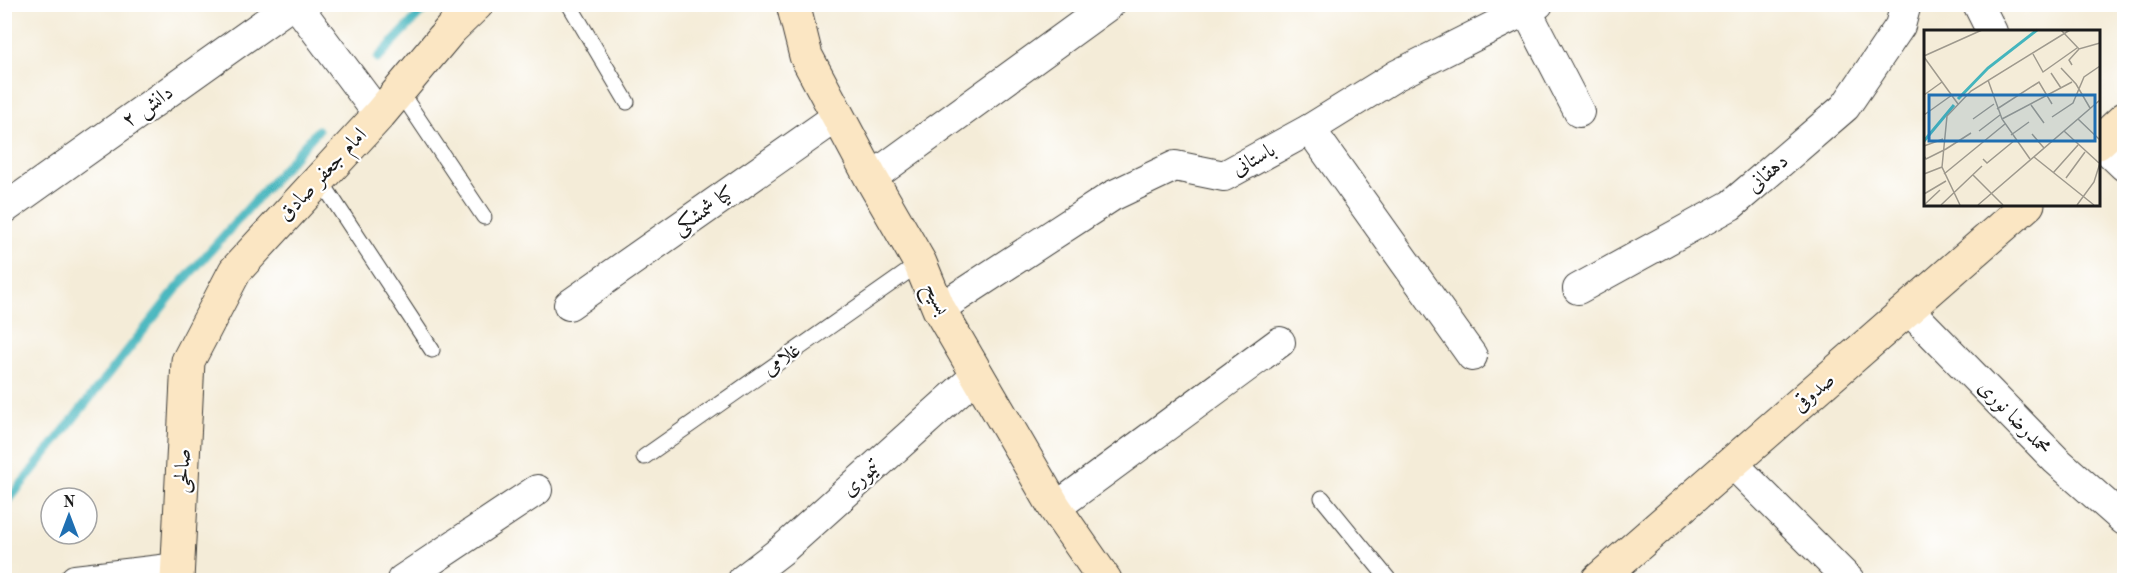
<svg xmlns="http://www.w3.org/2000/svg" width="2129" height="585" font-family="'Old Standard TT',Amiri,serif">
<rect width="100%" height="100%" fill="#fff"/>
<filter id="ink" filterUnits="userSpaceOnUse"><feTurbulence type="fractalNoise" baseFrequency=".0167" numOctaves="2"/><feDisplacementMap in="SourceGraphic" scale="12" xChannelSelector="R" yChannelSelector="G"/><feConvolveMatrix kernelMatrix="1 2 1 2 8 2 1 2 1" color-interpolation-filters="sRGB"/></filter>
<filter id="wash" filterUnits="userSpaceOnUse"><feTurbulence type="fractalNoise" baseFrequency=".008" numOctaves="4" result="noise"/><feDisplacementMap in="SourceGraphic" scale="24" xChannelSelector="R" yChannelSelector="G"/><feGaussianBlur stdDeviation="1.35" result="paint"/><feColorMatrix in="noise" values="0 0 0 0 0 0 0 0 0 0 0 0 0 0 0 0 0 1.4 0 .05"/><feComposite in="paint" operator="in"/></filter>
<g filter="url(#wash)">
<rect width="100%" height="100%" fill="#f4ecd8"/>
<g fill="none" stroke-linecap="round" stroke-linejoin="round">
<g stroke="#45b5bd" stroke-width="9">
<polyline points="378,58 429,4"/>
<polyline points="4,506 178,287 318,130"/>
</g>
</g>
</g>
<g filter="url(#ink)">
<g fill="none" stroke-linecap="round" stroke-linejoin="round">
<g stroke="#3c3b38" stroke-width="17">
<g id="lane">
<polyline points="569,4 627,102"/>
<polyline points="399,90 484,217"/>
<polyline points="319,178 432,350"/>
<polyline points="644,457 920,263"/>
<polyline points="1322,498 1389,580"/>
</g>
</g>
<g stroke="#3c3b38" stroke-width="32">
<g id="street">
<polyline points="296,4 379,115"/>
<polyline points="1523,4 1579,112"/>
<polyline points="1978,4 1992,32"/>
<polyline points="1310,129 1472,356"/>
<polyline points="2099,142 2124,166"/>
<polyline points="871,178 1110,4"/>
<polyline points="4,209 292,4"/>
<polyline points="1578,289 1731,205 1845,107 1900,26 1906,4"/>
<polyline points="569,305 838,116"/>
<polyline points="939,309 1112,196 1175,166 1224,176 1310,129 1397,75 1538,4"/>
<polyline points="1909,310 2056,460 2124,520"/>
<polyline points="1733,464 1849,580"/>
<polyline points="1055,508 1280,342"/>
<polyline points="75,580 178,568"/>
<polyline points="402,580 537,490"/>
<polyline points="743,580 782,550 978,374"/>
</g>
</g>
<g stroke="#3c3b38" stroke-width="35">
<g id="secondary">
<polyline points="793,4 806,56 871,178 920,263 939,309 1055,508 1105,580"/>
<polyline points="2098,143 2124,119"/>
<polyline points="177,580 188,361 235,271 379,115 451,29 477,4"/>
<polyline points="1598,580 2028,204"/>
</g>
</g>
<use href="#lane" stroke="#fff" stroke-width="15"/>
<use href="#street" stroke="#fff" stroke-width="30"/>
<use href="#secondary" stroke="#fbe6c3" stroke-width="33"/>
</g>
</g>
<g text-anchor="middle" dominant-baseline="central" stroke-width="4.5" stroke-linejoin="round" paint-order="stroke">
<g font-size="21" fill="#1c1c1c" stroke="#fff">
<text transform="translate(148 107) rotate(-35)">دانش ۲</text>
<text transform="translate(1254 160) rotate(-29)">باستانی</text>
<text transform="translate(1768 174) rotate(-41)">دهقانی</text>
<text transform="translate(323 175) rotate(-47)">امام جعفر صادق</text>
<text transform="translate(704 211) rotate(-35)">کیا شمشکی</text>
<text transform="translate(936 299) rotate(65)">بسیح</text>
<text transform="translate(782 360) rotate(-35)">غلامی</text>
<text transform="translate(1814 393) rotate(-41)">صدوقی</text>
<text transform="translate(2014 418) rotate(46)">محمدرضا نوری</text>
<text transform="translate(183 471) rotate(-87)">صالحی</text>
<text transform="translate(861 479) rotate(-42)">تیموری</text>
</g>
</g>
<g transform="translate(1924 30)">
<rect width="176" height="176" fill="#f4ecd8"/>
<path fill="none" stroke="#45b5bd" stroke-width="3" d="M34 69 64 38 113 0M0 111 30 75"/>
<path fill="none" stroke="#9e998d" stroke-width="1.5" d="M137 0 155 19 176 13M109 24 119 42 153 18M0 26 58 0M0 27 34 74M148 35 145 30 155 19M137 38 152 54 166 78M127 43 137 58M64 50 78 89 106 129M0 65 18 52M107 75 120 93M73 79 115 52 128 74M0 85 28 65M128 87 149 73 160 47 176 36M49 89 70 74M78 89 148 52M154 89 176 110M55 101 76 85M140 101 175 133M108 104 120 118M87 105 105 92M0 116 19 109M0 126 2 129 22 119 47 103M110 127 170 175M59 129 63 133 91 110M129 143 154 115M0 144 18 137M20 144 81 94M49 145 79 175M142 148 161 122M0 164 22 151M0 175 16 160M17 175 58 136M36 175 18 137 23 86 47 61 146 0M54 175 176 70M153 175 170 152 176 133"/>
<path fill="#1f6fb2" fill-opacity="0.15" stroke="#1f6fb2" stroke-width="3" d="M5 65H171V111H5Z"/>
<rect width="176" height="176" fill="none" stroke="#1c1c1c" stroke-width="3"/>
</g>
<rect width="2129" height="585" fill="none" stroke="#fff" stroke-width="24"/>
<g transform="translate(69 516)"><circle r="28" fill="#ffffff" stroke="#a4a4a4" stroke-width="1.5"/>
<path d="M0-4.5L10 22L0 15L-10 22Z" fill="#1f6fb2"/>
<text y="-9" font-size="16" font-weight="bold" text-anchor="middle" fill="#1c1c1c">N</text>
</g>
</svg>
